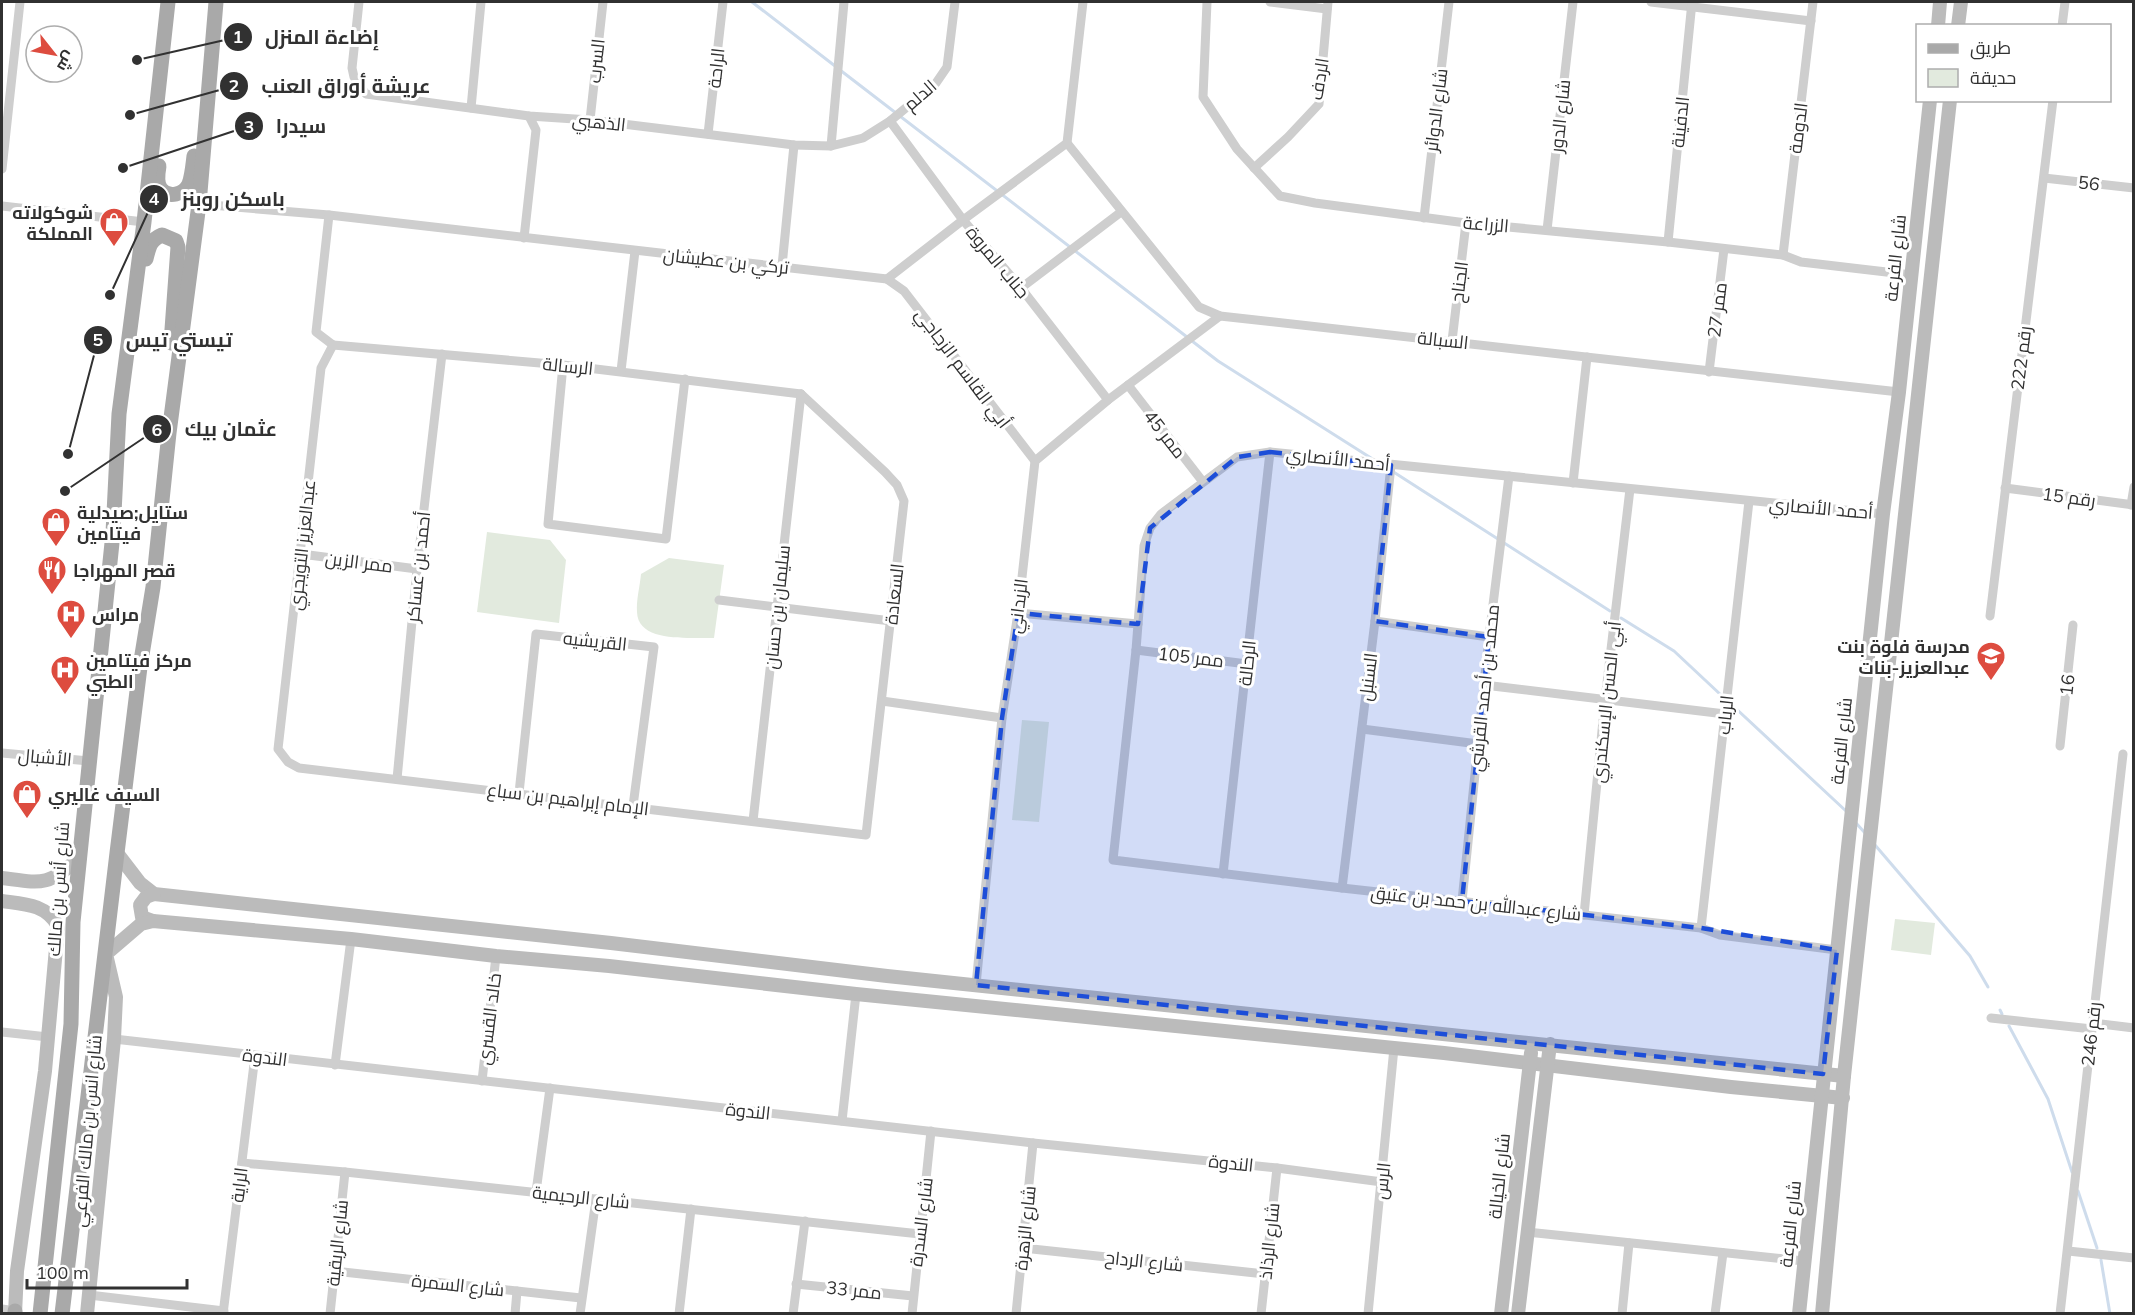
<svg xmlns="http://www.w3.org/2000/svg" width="2135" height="1315" font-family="Mulish,Cairo,sans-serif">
<rect width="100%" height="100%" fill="#fff"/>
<g fill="#e2eade">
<polygon points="487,532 550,540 566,560 559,623 477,612"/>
<path d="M669 558 724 565 714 638C692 637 638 644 637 612 636 600 640 586 641 574Z"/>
<polygon points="1022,720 1049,722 1039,822 1012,820"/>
<polygon points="1895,919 1935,923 1931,955 1891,950"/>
</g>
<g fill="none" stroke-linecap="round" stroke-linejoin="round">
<g stroke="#cedcec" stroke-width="3">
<polyline points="752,2 835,66"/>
<polyline points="840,70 1187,337"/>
<polyline points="1192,341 1218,361 1371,458"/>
<polyline points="1392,471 1610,611"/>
<polyline points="1621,618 1674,651 1721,695"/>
<polyline points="1731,704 1846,811"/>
<polyline points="1856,823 1865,833"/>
<polyline points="1875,845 1970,956 1988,987"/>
<polyline points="2000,1010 2002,1014"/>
<polyline points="2009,1026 2048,1099 2072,1172"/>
<polyline points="2078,1191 2097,1248"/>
<polyline points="2101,1260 2110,1314"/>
</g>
<g stroke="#cecece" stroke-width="9">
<polyline points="359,2 352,68 354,77 366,94 529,116 590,120 794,145 831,146 863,138 890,121 936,83 947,67 955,2"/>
<polyline points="1207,2 1203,97 1237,149 1280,196 1315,203 1466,223 1668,242 1783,255 1801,262 1912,275"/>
<polyline points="1270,2 1327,9"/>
<polyline points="1651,2 1811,21"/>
<polyline points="2062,26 2065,2"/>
<polyline points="471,108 481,2"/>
<polyline points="590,120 603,2"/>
<polyline points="890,121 963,220 1021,288 1108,400"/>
<polyline points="708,134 723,2"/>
<polyline points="1067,143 1199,307 1220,316 1899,392"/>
<polyline points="831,146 844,2"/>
<polyline points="1254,168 1288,137 1319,104 1328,2"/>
<polyline points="2,169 20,2"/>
<polyline points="2044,178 2134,188"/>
<polyline points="199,204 329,215 887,279 963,220 1067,143 1083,2"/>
<polyline points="2,206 144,222"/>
<polyline points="329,215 316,332 333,345"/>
<polyline points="1424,218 1449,2"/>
<polyline points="1547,230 1573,2"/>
<polyline points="524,238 536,130 529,116"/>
<polyline points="1668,242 1692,2"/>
<polyline points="1783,255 1813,2"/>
<polyline points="782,266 794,145"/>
<polyline points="887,279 904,291 1035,461"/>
<polyline points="1021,288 1121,212"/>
<polyline points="1452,341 1466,223"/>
<polyline points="333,345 321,368 278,749 288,762 299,768 866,835 904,501 897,485 885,472 801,394"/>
<polyline points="333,345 563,365 801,394"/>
<polyline points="563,365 548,524 666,539 685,379"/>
<polyline points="621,371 635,251"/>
<polyline points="1709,372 1724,249"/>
<polyline points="1128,385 1203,482"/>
<polyline points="1573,483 1587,357"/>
<polyline points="2005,488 2134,505"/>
<polyline points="2131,505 2134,487"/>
<polyline points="301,554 417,569"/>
<polyline points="719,600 891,621"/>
<polyline points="1018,613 1138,624"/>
<polyline points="1990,616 2053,100"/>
<polyline points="1375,621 1489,637"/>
<polyline points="1136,650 1247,664"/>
<polyline points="1484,685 1725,714"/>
<polyline points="882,701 1002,718"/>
<polyline points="1362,729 1478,744"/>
<polyline points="2060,746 2073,625"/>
<polyline points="2,753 89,761"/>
<polyline points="397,779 417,569 442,354"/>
<polyline points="519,793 536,634 654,647 633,806"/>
<polyline points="753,821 801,394"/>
<polyline points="1223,874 1270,452"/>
<polyline points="1342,888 1375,621 1391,465"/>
<polyline points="1462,901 1489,637 1509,476"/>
<polyline points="1584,915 1605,700 1630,489"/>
<polyline points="1701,928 1749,501"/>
<polyline points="1837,950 1720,935 1701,928 1342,888 1113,860 1136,650 1144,546 1150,528 1161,514 1237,457 1270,452 1883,514"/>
<polyline points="976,985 1002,718 1018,613 1035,461 1108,400 1220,316"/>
<polyline points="1991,1018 2092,1029"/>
<polyline points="2093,1023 2134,1028"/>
<polyline points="2,1032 48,1037"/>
<polyline points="114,1039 1033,1143 1277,1168 1382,1182"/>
<polyline points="335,1065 351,939"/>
<polyline points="482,1081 496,956"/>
<polyline points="842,1121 856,994"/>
<polyline points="242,1163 345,1172 920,1234"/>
<polyline points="536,1192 550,1088"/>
<polyline points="1527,1232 1804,1261"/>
<polyline points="1023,1248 1265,1274"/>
<polyline points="2068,1251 2134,1258"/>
<polyline points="334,1271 581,1298"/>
<polyline points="796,1284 913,1296"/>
<polyline points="89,1295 224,1311"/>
<polyline points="2,1309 15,1311"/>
<polyline points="223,1314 255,1056"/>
<polyline points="330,1314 345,1172"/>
<polyline points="515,1314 517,1291"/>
<polyline points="580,1314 596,1199"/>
<polyline points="679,1314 691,1209"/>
<polyline points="793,1314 805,1221"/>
<polyline points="912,1314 931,1131"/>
<polyline points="1016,1314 1033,1143"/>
<polyline points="1261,1314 1277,1168"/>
<polyline points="1368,1314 1394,1048"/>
<polyline points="1622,1314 1629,1243"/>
<polyline points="1715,1314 1723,1253"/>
<polyline points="2060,1314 2123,754"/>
</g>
<g stroke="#bbb" stroke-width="14">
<polyline points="1938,26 1940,2"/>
<polyline points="1958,26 1961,2"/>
<polyline points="117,853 140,883 154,894 611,943 887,976 1844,1076"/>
<path d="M2 878C41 883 47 887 78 859"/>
<path d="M2 901C24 904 46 904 58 926L45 1071 17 1271 15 1314"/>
<polyline points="153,921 142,917 140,905 146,897 154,894"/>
<polyline points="87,1314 114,1039 116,997 106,954 141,924 153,921 351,939 496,956 609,966 856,994 1444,1053 1731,1087 1843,1098"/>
<polyline points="1501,1314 1531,1053"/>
<polyline points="1518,1314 1550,1044"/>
<polyline points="1799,1314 1883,514 1899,392 1930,100"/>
<polyline points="1822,1314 1844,1076 1950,100"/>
</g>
<g stroke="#a9a9a9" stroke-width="15">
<path d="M159 166C158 172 156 183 161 189 169 199 184 194 189 184 192 176 193 164 194 156"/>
<path d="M146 259C149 247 150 240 162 235L176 241 178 247 171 343"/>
<polyline points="15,1314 15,1311"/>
<polyline points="40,1314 71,1024 73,922 113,533 119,414 144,222 168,2"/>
<polyline points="62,1314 117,853 140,667 153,587 169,433 199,204 216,2"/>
</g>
</g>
<path fill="#1d4ed8" fill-opacity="0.2" stroke="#1d4ed8" stroke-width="4.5" stroke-dasharray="12 8" stroke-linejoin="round" d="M1270 452 1391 465 1375 621 1489 637 1462 901 1701 928 1837 950 1823 1074 976 985 1002 718 1018 613 1138 624 1150 528 1237 457Z"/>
<defs>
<g id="shop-pin" transform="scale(1.5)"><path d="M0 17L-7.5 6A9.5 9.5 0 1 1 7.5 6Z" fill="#dd4c3f" stroke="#fff"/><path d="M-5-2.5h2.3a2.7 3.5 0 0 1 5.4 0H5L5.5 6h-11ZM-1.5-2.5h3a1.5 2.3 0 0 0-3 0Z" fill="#fff"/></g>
<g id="restaurant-pin" transform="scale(1.5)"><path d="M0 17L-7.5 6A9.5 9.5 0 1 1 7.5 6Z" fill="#dd4c3f" stroke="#fff"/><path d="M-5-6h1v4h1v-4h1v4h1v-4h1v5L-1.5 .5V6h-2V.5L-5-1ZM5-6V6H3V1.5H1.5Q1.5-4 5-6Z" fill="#fff"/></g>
<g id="hospital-pin" transform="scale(1.5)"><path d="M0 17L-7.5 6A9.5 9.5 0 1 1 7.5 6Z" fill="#dd4c3f" stroke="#fff"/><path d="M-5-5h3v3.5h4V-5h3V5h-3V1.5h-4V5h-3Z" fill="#fff"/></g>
<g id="school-pin" transform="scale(1.5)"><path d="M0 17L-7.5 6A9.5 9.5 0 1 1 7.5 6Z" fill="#dd4c3f" stroke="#fff"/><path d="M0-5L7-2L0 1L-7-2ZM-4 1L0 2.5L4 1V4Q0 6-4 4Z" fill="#fff"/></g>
</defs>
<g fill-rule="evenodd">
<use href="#shop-pin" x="114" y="222"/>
<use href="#shop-pin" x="56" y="522"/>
<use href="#restaurant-pin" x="52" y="570"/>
<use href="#hospital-pin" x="71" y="614"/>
<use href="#school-pin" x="1991" y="656"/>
<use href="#hospital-pin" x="65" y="670"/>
<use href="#shop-pin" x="27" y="794"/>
</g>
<g text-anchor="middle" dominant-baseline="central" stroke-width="6" stroke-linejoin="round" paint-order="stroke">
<g font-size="18" fill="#313131" stroke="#fff">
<text transform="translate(596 61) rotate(-84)">السرب</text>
<text transform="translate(716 68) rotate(-84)">الراحة</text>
<text transform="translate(1319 79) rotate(-81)">الردف</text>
<text transform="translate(920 95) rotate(-41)">الدلم</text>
<text transform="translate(1436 110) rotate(-83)">شارع الدوائر</text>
<text transform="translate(1560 116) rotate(-84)">شارع الدور</text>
<text transform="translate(599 122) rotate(6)">الذهبي</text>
<text transform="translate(1680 122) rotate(-84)">الدفينة</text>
<text transform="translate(1798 128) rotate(-83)">الدومة</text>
<text transform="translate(2089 183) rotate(6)">56</text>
<text transform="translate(1486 224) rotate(5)">الزراعة</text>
<text transform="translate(1895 258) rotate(-84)">شارع الفرعة</text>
<text transform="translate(726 261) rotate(6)">تركي بن عطيشان</text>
<text transform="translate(998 262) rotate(50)">جناب المروة</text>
<text transform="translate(1459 282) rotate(-83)">الجناح</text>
<text transform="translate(1717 310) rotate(-83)">ممر 27</text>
<text transform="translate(1443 340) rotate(6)">السبالة</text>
<text transform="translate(2021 358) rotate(-83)">رقم 222</text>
<text transform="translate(568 366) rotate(6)">الرسالة</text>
<text transform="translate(963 368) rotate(53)">أبي القاسم الزجاجي</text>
<text transform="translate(1165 434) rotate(52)">ممر 45</text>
<text transform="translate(1338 459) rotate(6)">أحمد الأنصاري</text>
<text transform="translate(2069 497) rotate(8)">رقم 15</text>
<text transform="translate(1821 508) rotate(5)">أحمد الأنصاري</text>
<text transform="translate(302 545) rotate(-84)">عبدالعزيز التويجري</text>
<text transform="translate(359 562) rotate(7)">ممر الزين</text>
<text transform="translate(418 567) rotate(-84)">أحمد بن عساكر</text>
<text transform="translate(894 594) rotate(-84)">السعادة</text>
<text transform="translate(1018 606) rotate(-83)">الزبداني</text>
<text transform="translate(777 607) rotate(-84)">سليمان بن حسان</text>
<text transform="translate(595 641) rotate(6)">القريشيه</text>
<text transform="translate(1191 657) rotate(7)">ممر 105</text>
<text transform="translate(1247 663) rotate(-84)">الرحالة</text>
<text transform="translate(1368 677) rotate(-83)">السنبل</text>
<text transform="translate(2067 685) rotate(-84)">16</text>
<text transform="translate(1484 688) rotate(-84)">محمد بن أحمد القرشي</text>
<text transform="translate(1606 702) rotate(-84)">أبي الحسن الإسكندري</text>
<text transform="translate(1725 715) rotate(-84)">الرباب</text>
<text transform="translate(1841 741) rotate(-84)">شارع الفرعة</text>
<text transform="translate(45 757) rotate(5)">الأشبال</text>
<text transform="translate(568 799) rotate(7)">الإمام إبراهيم بن سباع</text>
<text transform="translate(58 889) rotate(-86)">شارع أنس بن مالك</text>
<text transform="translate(1476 903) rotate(6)">شارع عبدالله بن حمد بن عتيق</text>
<text transform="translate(489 1019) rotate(-83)">خالد القسري</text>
<text transform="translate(2091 1034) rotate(-84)">رقم 246</text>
<text transform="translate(265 1057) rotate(7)">الندوة</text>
<text transform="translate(748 1111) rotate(6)">الندوة</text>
<text transform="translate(87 1131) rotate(-85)">شارع انس بن مالك الفرعي</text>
<text transform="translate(1231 1163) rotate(6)">الندوة</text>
<text transform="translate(1499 1176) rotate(-84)">شارع الخيالة</text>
<text transform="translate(1382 1181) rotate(-84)">الرس</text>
<text transform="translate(239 1185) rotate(-83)">الراية</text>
<text transform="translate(581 1197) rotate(6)">شارع الرحيمية</text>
<text transform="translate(921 1222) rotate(-83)">شارع السدرة</text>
<text transform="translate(1790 1224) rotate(-84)">شارع الفرعة</text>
<text transform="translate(1025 1228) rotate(-84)">شارع الزهرة</text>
<text transform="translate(1269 1241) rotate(-84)">شارع الرذاذ</text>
<text transform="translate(337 1243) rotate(-84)">شارع الربقية</text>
<text transform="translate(1144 1261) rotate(6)">شارع الرداح</text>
<text transform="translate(458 1285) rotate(6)">شارع السمرة</text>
<text transform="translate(854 1290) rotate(6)">ممر 33</text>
</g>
<g font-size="18" font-weight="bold" fill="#313131" stroke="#fff" text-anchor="start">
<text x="93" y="212" text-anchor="end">شوكولاته<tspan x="93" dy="21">المملكة</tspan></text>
<text x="77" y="512">ستايل;صيدلية<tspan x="77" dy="21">فيتامين</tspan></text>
<text x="73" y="570">قصر المهراجا</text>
<text x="92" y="614">مراس</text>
<text x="1970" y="646" text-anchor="end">مدرسة فلوة بنت<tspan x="1970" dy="21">عبدالعزيز-بنات</tspan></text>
<text x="86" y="660">مركز فيتامين<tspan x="86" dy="21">الطبي</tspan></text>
<text x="48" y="794">السيف غاليري</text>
</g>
</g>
<path fill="none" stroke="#313131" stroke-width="2" d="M137 60L238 37M130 115L234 86M123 168L249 126M110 295L154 199M68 454L98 340M65 491L157 429"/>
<g fill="#313131" stroke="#fff" stroke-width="2">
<circle cx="137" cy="60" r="6"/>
<circle cx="130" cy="115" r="6"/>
<circle cx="123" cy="168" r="6"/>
<circle cx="110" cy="295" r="6"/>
<circle cx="68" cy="454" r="6"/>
<circle cx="65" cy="491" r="6"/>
<circle cx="238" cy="37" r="15"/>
<circle cx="234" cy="86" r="15"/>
<circle cx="249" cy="126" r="15"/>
<circle cx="154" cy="199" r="15"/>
<circle cx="98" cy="340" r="15"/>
<circle cx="157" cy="429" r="15"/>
</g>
<g font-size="18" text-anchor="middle" font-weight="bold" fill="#fff">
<text x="238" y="43">1</text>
<text x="234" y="92">2</text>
<text x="249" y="133">3</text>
<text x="154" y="205">4</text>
<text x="98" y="346">5</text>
<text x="157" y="436">6</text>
</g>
<g font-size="20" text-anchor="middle" font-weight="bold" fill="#313131" stroke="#fff" stroke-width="6" stroke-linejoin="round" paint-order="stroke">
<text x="322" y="44">إضاءة المنزل</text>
<text x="346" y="93">عريشة أوراق العنب</text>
<text x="301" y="133">سيدرا</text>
<text x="233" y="206">باسكن روبنز</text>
<text x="179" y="347">تيستي تيس</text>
<text x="231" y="436">عثمان بيك</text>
</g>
<rect width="2135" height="1315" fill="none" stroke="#313131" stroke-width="6"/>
<rect x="1916" y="24" width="195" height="78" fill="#ffffff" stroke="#adadad" stroke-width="1.5"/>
<rect x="1928" y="44" width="30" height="9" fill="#a9a9a9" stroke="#adadad" stroke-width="1.5"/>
<text x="1970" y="54" font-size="18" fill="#313131">طريق</text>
<rect x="1928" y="69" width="30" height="18" fill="#e2eade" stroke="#adadad" stroke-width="1.5"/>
<text x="1970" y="84" font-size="18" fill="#313131">حديقة</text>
<g transform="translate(54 54) rotate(121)"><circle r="28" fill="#ffffff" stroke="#adadad" stroke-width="1.5"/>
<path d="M0-4.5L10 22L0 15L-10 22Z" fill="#dd4c3f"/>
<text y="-9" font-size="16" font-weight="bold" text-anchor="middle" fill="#313131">ش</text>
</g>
<path d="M27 1279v9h160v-9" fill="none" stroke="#313131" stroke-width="3"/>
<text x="36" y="1279" font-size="18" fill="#313131" stroke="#ffffff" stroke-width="4.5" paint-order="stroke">100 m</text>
</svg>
